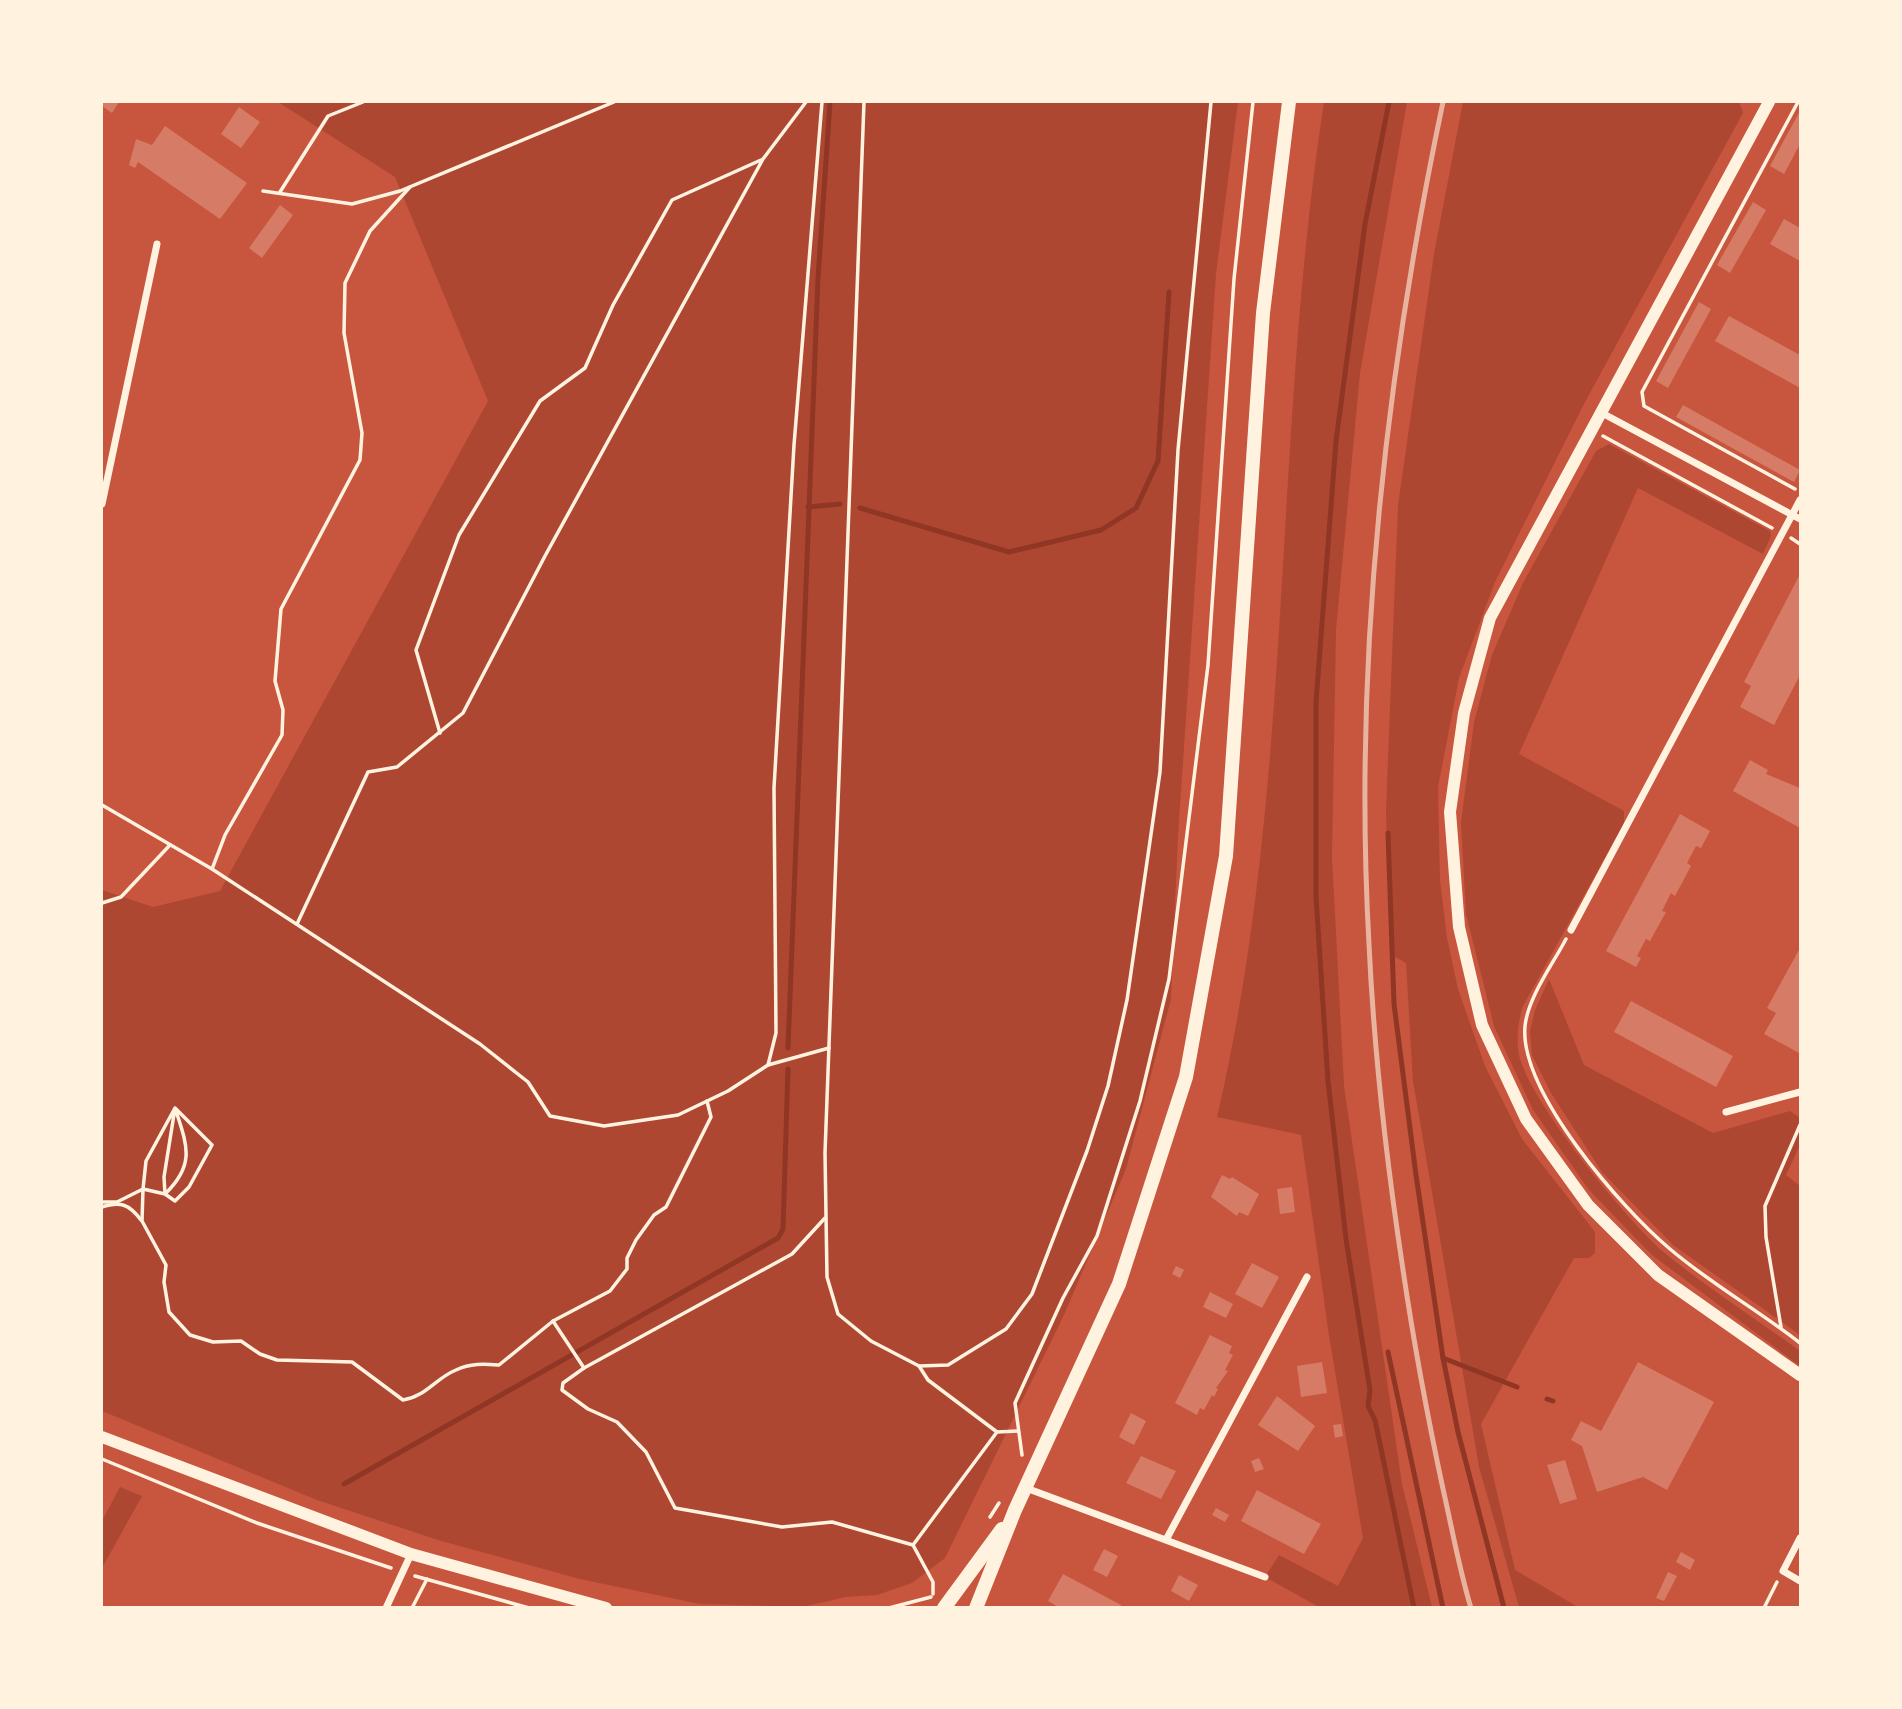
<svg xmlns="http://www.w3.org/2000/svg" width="1902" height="1709" font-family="Rubik,sans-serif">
<rect width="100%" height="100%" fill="#c8553d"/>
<g fill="#ae4732">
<polygon points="278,102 1238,102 1216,274 1178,836 1171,999 1126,1169 1064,1315 945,1558 912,1583 877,1595 845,1597 803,1607 700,1604 580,1579 438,1540 317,1500 102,1411 102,890 153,907 220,891 488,401 395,177"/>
<path d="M1324 102H1407L1360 373 1336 630 1332 857 1344 1086 1402 1484 1432 1607H1319L1265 1577 1279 1555 1338 1586 1363 1538 1329 1336 1301 1135 1217 1117C1295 784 1272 438 1324 102Z"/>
<polygon points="1463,102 1739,102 1743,113 1585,402 1495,582 1459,678 1438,787 1440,880 1447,938 1458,989 1485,1066 1522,1139 1595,1232 1595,1253 1589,1258 1574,1258 1481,1424 1515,1570 1578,1607 1519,1607 1479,1467 1413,1081 1406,963 1390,954 1386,810 1398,505 1434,254"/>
<path d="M1609 444 1770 531 1771 536 1763 554 1638 488 1519 754 1624 811V823L1522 1008C1518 1025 1516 1038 1519 1055 1529 1101 1630 1225 1667 1255 1709 1289 1756 1319 1800 1351V1366L1652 1255 1589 1190 1533 1110 1494 1026 1466 914 1461 823 1474 722 1492 655 1523 583 1596 451Z"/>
<polygon points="1549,979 1584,1065 1713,1133 1790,1111 1800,1118 1800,1145 1786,1175 1800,1186 1800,1335 1673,1245 1602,1172 1551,1093 1532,1055 1530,1032 1535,1010"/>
<polygon points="120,1487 142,1496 102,1568 102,1521"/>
</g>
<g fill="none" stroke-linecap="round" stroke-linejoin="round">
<g stroke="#8f3625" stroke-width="5">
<polyline points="1389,102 1365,224 1336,441 1316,702 1316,897 1328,1081 1346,1239 1370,1390 1368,1406 1375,1420 1414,1608"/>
<polyline points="808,507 840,504"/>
<polyline points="860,508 1009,552 1101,530 1136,508 1158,461 1169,292"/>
<polyline points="1388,833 1394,1004 1416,1175 1443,1358 1458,1432 1504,1608"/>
<polyline points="788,1048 818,278 830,102"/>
<polyline points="1388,1352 1443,1608"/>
<polyline points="1443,1358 1517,1387"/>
<polyline points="1547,1399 1553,1401"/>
<polyline points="344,1484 778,1238 783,1229 788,1069"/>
</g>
</g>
<g fill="#d67c66">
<polygon points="102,102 119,102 112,113 102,106"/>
<polygon points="239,107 260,122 241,148 221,134"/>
<polygon points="1800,111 1800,144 1784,174 1770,166"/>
<polygon points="165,126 247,183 220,219 138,162 135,168 129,165 136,139 152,145"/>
<polygon points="1753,202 1766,210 1730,273 1717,265"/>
<polygon points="280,205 293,215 262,258 249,248"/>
<polygon points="1784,219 1800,228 1800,261 1770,244"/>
<polygon points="1699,302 1711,309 1668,388 1656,381"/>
<polygon points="1729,316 1800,355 1800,388 1715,341"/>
<polygon points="1683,405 1800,470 1794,482 1676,417"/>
<polygon points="1800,574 1800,675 1774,725 1740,707 1751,686 1744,682"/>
<polygon points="1750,760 1768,770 1766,774 1800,788 1800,828 1733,791"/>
<polygon points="1680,814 1710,831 1701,848 1696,846 1687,863 1691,866 1675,896 1671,893 1662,911 1666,912 1650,941 1646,939 1637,956 1641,958 1636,967 1606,951"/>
<polygon points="1800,948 1800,1051 1799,1053 1764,1034 1776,1013 1767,1008"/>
<polygon points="1631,1001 1733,1056 1716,1087 1614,1032"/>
<polygon points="1222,1175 1230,1179 1232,1177 1259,1194 1248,1216 1239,1212 1237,1216 1211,1197"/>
<polygon points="1292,1187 1295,1212 1280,1214 1277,1189"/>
<polygon points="1252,1263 1279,1277 1262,1308 1235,1294"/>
<polygon points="1176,1266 1184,1270 1180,1278 1172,1274"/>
<polygon points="1210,1292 1233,1304 1226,1318 1203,1307"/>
<polygon points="1210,1335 1232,1346 1229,1353 1233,1355 1225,1370 1228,1371 1216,1388 1218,1389 1214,1397 1212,1395 1204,1410 1200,1408 1197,1415 1175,1403"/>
<polygon points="1322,1362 1327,1393 1301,1397 1297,1366"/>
<polygon points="1638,1362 1714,1402 1667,1490 1643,1477 1597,1492 1582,1446 1571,1440 1581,1421 1601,1431"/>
<polygon points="1277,1396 1315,1426 1298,1451 1258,1425"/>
<polygon points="1131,1413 1146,1421 1134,1445 1119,1437"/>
<polygon points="1341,1424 1343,1436 1335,1438 1333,1425"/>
<polygon points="1141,1456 1176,1471 1161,1499 1126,1483"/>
<polygon points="1259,1458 1264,1469 1255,1472 1251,1461"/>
<polygon points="1565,1460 1577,1499 1560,1504 1547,1465"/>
<polygon points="1257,1490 1321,1524 1304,1554 1241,1521"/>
<polygon points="1216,1508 1229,1515 1225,1522 1212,1515"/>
<polygon points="1104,1549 1118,1556 1107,1577 1093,1570"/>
<polygon points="1681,1552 1695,1560 1690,1570 1676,1562"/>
<polygon points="1668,1572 1677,1576 1664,1601 1656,1598"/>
<polygon points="1063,1574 1121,1605 1120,1608 1060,1608 1048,1601"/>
<polygon points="1179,1575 1198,1585 1189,1601 1171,1591"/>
</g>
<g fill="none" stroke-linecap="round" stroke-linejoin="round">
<g stroke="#fff3e0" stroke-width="3.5">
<polyline points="864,102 825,1153 827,1277 838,1314 871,1341 919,1366 948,1365 1006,1329 1032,1294 1087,1151 1108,1086 1127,1000 1160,772 1178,450 1211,102"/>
<polyline points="263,191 352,204 400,191 614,102"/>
<polyline points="280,192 328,116 363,102"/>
<polyline points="1603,436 1772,528"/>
<polyline points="1795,489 1644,406 1642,392 1798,102"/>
<polyline points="1791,538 1800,544"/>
<polyline points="440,733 416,650 459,535 540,401 585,368 613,305 672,200 761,160"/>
<polyline points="102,805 212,869 225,835 282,735 283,710 275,681 281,609 360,460 362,433 344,333 345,283 370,231 410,187"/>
<polyline points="212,869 480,1044 528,1082 550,1116 604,1126 678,1115 728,1091 768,1065 829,1048"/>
<polyline points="102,903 121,897 170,845"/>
<polyline points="297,924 368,772 397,767 463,713 545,556 763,159 806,102"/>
<path d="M1566 939C1553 964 1528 997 1525 1026 1519 1091 1622 1209 1670 1249 1711 1284 1758 1310 1800 1343"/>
<polyline points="768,1065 776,1033 774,788 794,445 822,102"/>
<path d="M102 1202H117L143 1189 165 1194 164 1177 175 1108C187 1145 196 1164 165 1194L175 1201 189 1187 212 1145 175 1108 146 1161 143 1189 142 1221 166 1265 164 1282 169 1312 190 1335 213 1342 241 1341 260 1354 277 1360 352 1362 403 1400C425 1397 436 1378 456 1370 471 1363 484 1364 499 1365L553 1321 610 1291 627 1269V1258L636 1240 654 1215 666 1207 711 1117 707 1101"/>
<path d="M102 1207C120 1201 129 1204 141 1220"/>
<polyline points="825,1218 792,1254 584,1368 563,1383 562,1390 588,1409 617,1422 646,1452 675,1508 782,1527 832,1522 913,1545 933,1582 933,1594"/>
<polyline points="553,1321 584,1368"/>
<polyline points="1781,1327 1766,1237 1765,1206 1800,1125"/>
<polyline points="919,1366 928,1380 997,1432 1018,1431"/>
<polyline points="1022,1455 1015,1403 1063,1298 1097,1236 1140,1101 1169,979 1208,665 1234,279 1253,102"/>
<polyline points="102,1459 257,1523 391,1568"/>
<polyline points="990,1517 999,1503"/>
<polyline points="913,1545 997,1432"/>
<polyline points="415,1576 529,1608"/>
<polyline points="412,1608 427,1579"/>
<polyline points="889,1608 931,1597"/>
<polyline points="1764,1608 1777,1582"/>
</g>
<g stroke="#fff3e0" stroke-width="7">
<polyline points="1602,413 1800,519"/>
<polyline points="102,504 157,244"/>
<polyline points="1571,930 1800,500"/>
<polyline points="1726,1112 1800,1092"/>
<polyline points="1026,1488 1265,1577"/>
<polyline points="1167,1538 1307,1277"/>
<polyline points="1800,1538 1783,1571 1800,1581"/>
<polyline points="386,1608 411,1554"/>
</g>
<g stroke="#fff3e0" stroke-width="12">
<polyline points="1769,102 1490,618 1464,713 1450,812 1459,927 1482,1025 1526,1119 1588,1205 1658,1275 1800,1375"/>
<polyline points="102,1437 411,1554 606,1608"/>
</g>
<g stroke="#fff3e0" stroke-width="14">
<polyline points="944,1608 1002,1529"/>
<polyline points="976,1608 1015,1510 1119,1284 1186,1077 1226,856 1263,313 1289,102"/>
</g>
<path stroke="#e9b49f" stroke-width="5" d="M1443 102C1385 377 1353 662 1369 944 1374 1051 1386 1157 1402 1263 1413 1339 1427 1414 1443 1489 1452 1528 1459 1569 1471 1608"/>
</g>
<rect width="1902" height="1709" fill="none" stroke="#fff3e0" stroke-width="206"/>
</svg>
